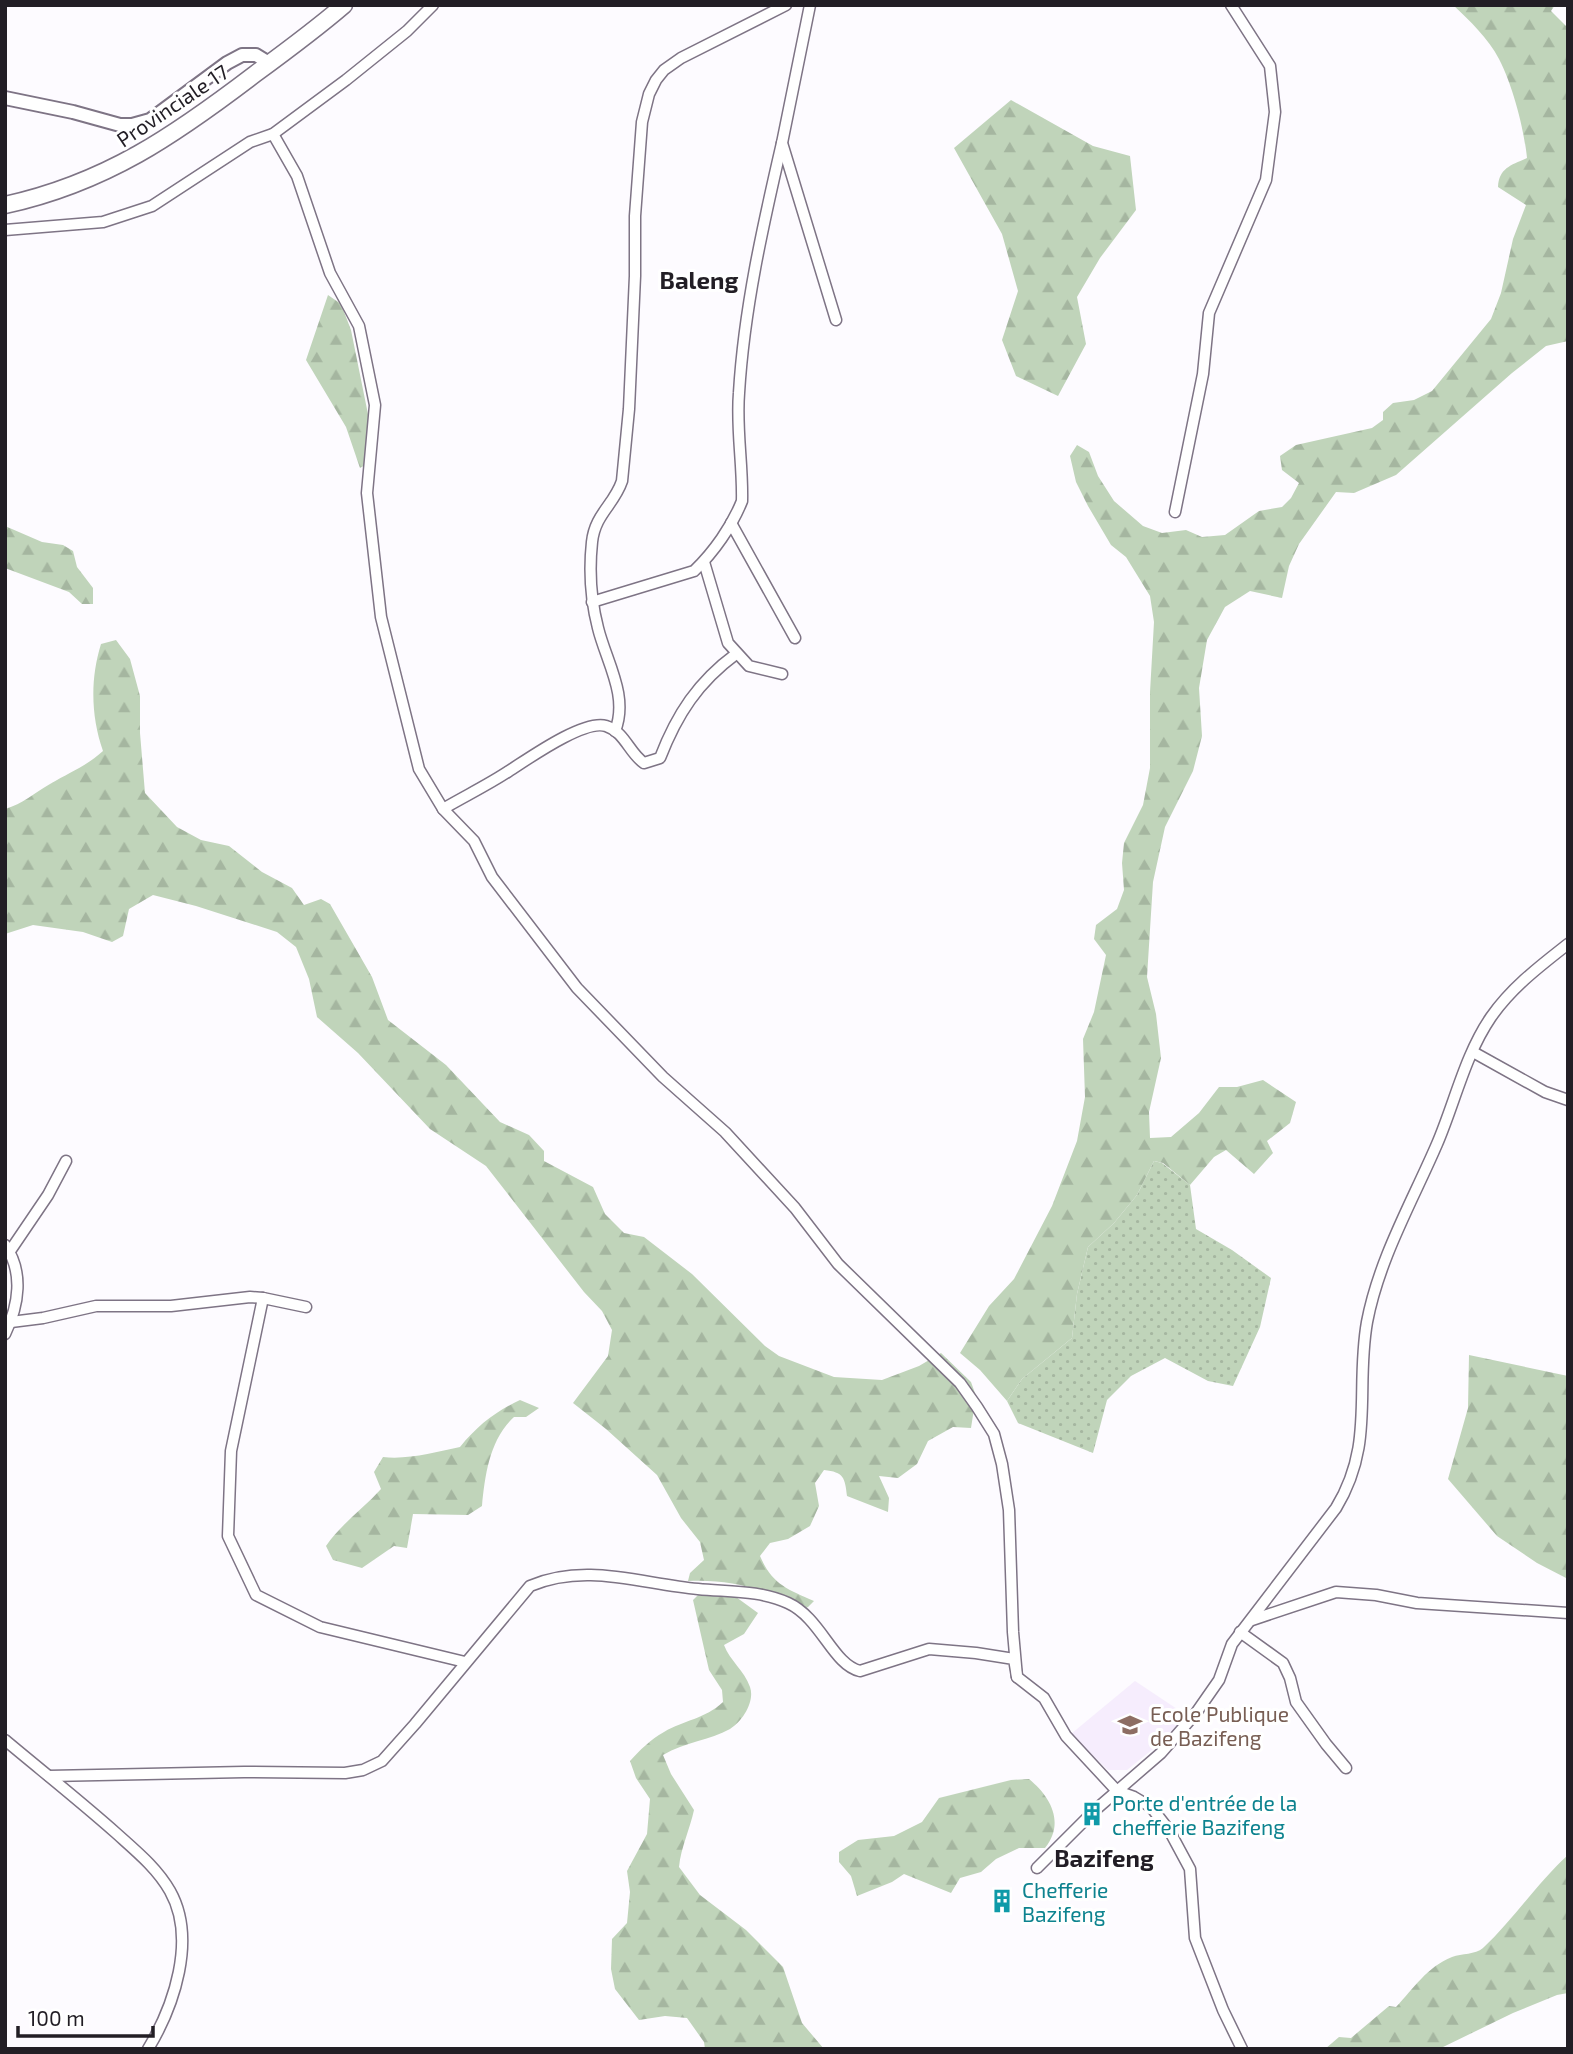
<svg xmlns="http://www.w3.org/2000/svg" width="1573" height="2054" font-family="'Exo 2',sans-serif">
<defs>
<pattern id="grass-dots" width="8" height="8" patternUnits="userSpaceOnUse" patternTransform="scale(1.75)"><rect width="8" height="8" fill="#c0d4ba"/><path d="M2 2h.1M6 6h.1" fill="none" stroke="#a5b6a0" stroke-width="1.8" stroke-linecap="round"/></pattern>
<pattern id="forest-firs" width="22" height="20" patternUnits="userSpaceOnUse" patternTransform="scale(1.75)"><rect width="22" height="20" fill="#c0d4ba"/><path d="M5 1l3.5 6h-7zM16 11l3.5 6h-7z" fill="#a5b6a0"/></pattern>
</defs>
<rect width="100%" height="100%" fill="#fdfbff"/>
<polygon fill="#f6edfd" points="1135,1681 1186,1715 1159,1744 1127,1770 1108,1770 1071,1734"/>
<polygon fill="url(#grass-dots)" points="1154,1161 1162,1163 1190,1185 1196,1229 1232,1250 1271,1278 1260,1327 1233,1386 1208,1381 1165,1358 1131,1376 1107,1400 1093,1453 1018,1423 1007,1401 1022,1379 1072,1338 1077,1294 1088,1247 1114,1223 1137,1195"/>
<g fill="url(#forest-firs)">
<path d="M1453 5H1555L1551 11 1568 28V341L1546 346 1512 373 1396 475 1354 493 1336 492 1299 544 1289 566 1282 598 1250 591 1225 607 1207 640 1199 688 1202 736 1193 771 1165 827 1153 882 1147 977 1156 1014 1161 1058 1149 1112 1150 1138 1171 1137 1199 1113 1219 1087H1237L1263 1080 1296 1102 1290 1123 1267 1141 1273 1153 1254 1174 1226 1150 1214 1157 1190 1185 1163 1163 1154 1161 1137 1195 1114 1223 1088 1247 1077 1294 1072 1338 1022 1379 1007 1401 980 1370 960 1353 989 1306 1014 1279 1052 1206 1077 1141 1085 1097 1083 1039 1094 1012 1106 955 1094 939 1096 925 1117 909 1124 890 1122 863 1124 843 1143 805 1150 768V692L1154 622 1150 596 1126 557 1111 545 1088 506 1076 482 1070 456 1077 445 1089 452 1098 476 1114 501 1143 526 1162 533 1186 530 1202 537 1225 535 1259 511 1282 507 1291 498 1299 483 1282 470 1280 456 1296 445 1372 428 1383 420V412L1393 403 1414 400 1432 391 1491 319 1501 293 1513 239 1526 205 1498 187C1499 168 1511 165 1527 158 1524 129 1513 86 1499 59 1488 38 1470 21 1453 5Z"/>
<polygon points="1011,100 1093,146 1130,156 1136,210 1100,258 1077,297 1086,344 1058,396 1016,376 1002,340 1018,291 1002,234 954,148"/>
<polygon points="328,295 341,304 351,330 372,434 369,463 360,468 346,427 306,360"/>
<polygon points="5,526 42,542 63,545 73,551 77,567 93,588 93,604 82,604 69,592 5,568"/>
<path d="M116 640 130 659 140 696V733L145 793 177 827 201 840 229 846 262 872 292 888 304 905 321 899 330 904 372 977 388 1020 446 1065 500 1122 529 1135 544 1151V1161L593 1187 605 1214 624 1233 644 1237 692 1274 765 1346 779 1356 834 1377 882 1380 919 1366 941 1353 971 1382 976 1396 971 1428 953 1427 928 1441 917 1464 898 1478 879 1476 889 1498 888 1512 847 1496C845 1478 844 1472 824 1470L815 1483 819 1506 810 1526 788 1539 770 1543 760 1556C772 1584 787 1589 814 1601L808 1607 799 1612C768 1587 727 1579 688 1581L690 1573 704 1560 700 1542 681 1518 657 1475 606 1429 573 1403 608 1356 612 1330 602 1311 584 1292 486 1166 430 1129 358 1053 317 1017 309 979 296 947 277 932 196 906 153 895 129 909 123 936 112 942 83 932 33 925 5 934V809C23 804 34 793 50 784 70 772 85 767 103 751 91 717 90 679 101 644Z"/>
<polygon points="1469,1355 1568,1376 1568,1579 1537,1563 1497,1536 1448,1479 1468,1408"/>
<path d="M520 1400 539 1408 526 1417H514C490 1439 485 1474 482 1506L468 1515 413 1514 407 1548 394 1546 362 1568 333 1560 326 1546C341 1524 363 1509 381 1489L374 1472 383 1457C408 1460 435 1452 460 1447 478 1425 495 1412 520 1400Z"/>
<path d="M717 1593 736 1597 758 1613 744 1634 724 1645C730 1661 744 1670 750 1687 755 1701 743 1721 730 1729 710 1740 685 1742 663 1755L671 1774 694 1810C690 1829 681 1847 679 1867L700 1895 746 1930 783 1967 802 2023 824 2049H705L704 2042 687 2018 665 2016 639 2020 615 1989 611 1969 612 1939 627 1923 630 1892 627 1871 647 1834 650 1799 636 1778 630 1761C640 1750 650 1740 664 1732 684 1720 705 1719 723 1702L722 1690 709 1670 693 1600 699 1594Z"/>
<path d="M1029 1779C1051 1797 1065 1823 1045 1848H1019L996 1859 981 1872 960 1878 951 1893 904 1874 892 1882 857 1896 851 1876 839 1862V1852L858 1840 894 1836 922 1822 939 1798 1011 1780Z"/>
<path d="M1568 1855V1993L1557 1995 1513 2013 1439 2049H1325L1339 2037 1351 2038 1389 2006 1396 2007C1414 1988 1427 1967 1452 1957 1462 1953 1475 1955 1483 1948 1514 1919 1537 1883 1568 1855Z"/>
</g>
<g fill="none" stroke-linecap="round" stroke-linejoin="round">
<g stroke="#7e7485" stroke-width="13">
<g id="minor">
<polyline points="810,5 782,143 836,320"/>
<polyline points="273,134 297,176 330,273 359,326 375,405 367,493 381,617 419,769 443,809 474,841 492,877 577,988 663,1077 725,1132 795,1208 838,1264 960,1383 977,1407 994,1434 1002,1464 1009,1510 1013,1632 1017,1677"/>
<polyline points="5,230 103,222 152,206 250,142 273,134 346,80 407,31 433,5"/>
<polyline points="1175,512 1203,374 1209,313 1266,180 1275,112 1270,66 1231,5"/>
<polyline points="731,523 795,638"/>
<polyline points="704,562 728,643 749,666 782,674"/>
<path d="M592 602 694 571C714 552 732 526 742 501 743 465 736 429 739 393 744 309 763 225 782 143"/>
<path d="M615 731C629 696 606 661 598 628 591 601 589 570 592 542 595 514 614 505 622 481L629 409 635 276V216L642 122 649 94 656 80 664 70 681 58 786 5"/>
<path d="M443 809C465 796 488 785 509 771 528 759 584 719 606 726 625 732 629 753 644 763L660 758C677 714 698 682 736 654"/>
<polyline points="1473,1052 1545,1092 1568,1100"/>
<path d="M5 1245C24 1272 19 1305 5 1334"/>
<polyline points="10,1251 48,1195 66,1161"/>
<polyline points="263,1298 231,1451 228,1536 256,1595 320,1627 465,1662"/>
<polyline points="11,1322 43,1318 96,1306 171,1306 250,1297 263,1298 306,1307"/>
<polyline points="1252,1620 1336,1592 1376,1595 1417,1603 1568,1613"/>
<polyline points="1240,1632 1283,1663 1290,1678 1296,1702 1326,1744 1346,1768"/>
<path d="M5 1740C42 1771 80 1801 116 1833 136 1851 157 1868 170 1891 197 1939 174 2006 148 2049"/>
<path d="M49 1776 244 1772 345 1773 363 1770 382 1761 415 1724 530 1586C586 1562 641 1584 698 1589 728 1592 760 1590 788 1603 821 1618 833 1665 860 1671L929 1649 976 1653 1014 1659 1017 1677 1044 1698 1066 1736 1117 1791 1134 1797 1151 1807 1169 1830 1190 1869 1195 1938 1223 2010 1242 2049"/>
<path d="M1094 1811 1161 1753 1196 1713 1219 1680 1232 1644 1336 1508C1375 1444 1355 1390 1367 1322 1379 1259 1412 1202 1437 1144 1455 1102 1465 1055 1491 1017 1512 987 1540 966 1568 944"/>
<polyline points="1037,1868 1089,1816"/>
</g>
</g>
<g stroke="#7e7485" stroke-width="16">
<polyline id="tertiary" points="5,98 73,112 120,125 132,125 150,120 227,63 242,55 256,55 269,63"/>
</g>
<g stroke="#7e7485" stroke-width="19">
<path id="primary" d="M5 205C106 183 175 135 255 74 285 52 315 30 344 5"/>
</g>
<use href="#minor" stroke="#fff" stroke-width="10"/>
<use href="#tertiary" stroke="#fff" stroke-width="12"/>
<use href="#primary" stroke="#fff" stroke-width="16"/>
</g>
<defs>
<g id="school-bare" transform="scale(1.89)"><path d="M0-5L7-2L0 1L-7-2ZM-4 1L0 2.5L4 1V4Q0 6-4 4Z" fill="#8d6e63" stroke="#fff" stroke-width="2.5" paint-order="stroke"/></g>
<g id="building-bare" transform="scale(1.89)"><path d="M-4-6H4V6H1V3H-1V6H-4ZM-2.5-4.3h1.7v1.8h-1.7ZM.8-4.3h1.7v1.8H.8ZM-2.5-1h1.7V.8h-1.7ZM.8-1h1.7V.8H.8Z" fill="#0f9aa8" stroke="#fff" stroke-width="2.5" paint-order="stroke"/></g>
</defs>
<g fill-rule="evenodd">
<use href="#school-bare" x="1130" y="1725"/>
<use href="#building-bare" x="1092" y="1814"/>
<use href="#building-bare" x="1002" y="1901"/>
</g>
<g text-anchor="middle" dominant-baseline="central" stroke-width="6" stroke-linejoin="round" paint-order="stroke">
<g font-size="21" fill="#221e25" stroke="#fff">
<text transform="translate(172 105) rotate(-34)">Provinciale 17</text>
</g>
<g font-size="21" fill="#785e54" stroke="#fff" text-anchor="start">
<text x="1150" y="1713">Ecole Publique<tspan x="1150" dy="24">de Bazifeng</tspan></text>
</g>
<g font-size="21" fill="#0d838f" stroke="#fff" text-anchor="start">
<text x="1112" y="1802">Porte d'entrée de la<tspan x="1112" dy="24">chefferie Bazifeng</tspan></text>
<text x="1022" y="1889">Chefferie<tspan x="1022" dy="24">Bazifeng</tspan></text>
</g>
<g font-size="24" font-weight="bold" fill="#221e25" stroke="#fff">
<text x="699" y="279">Baleng</text>
<text x="1104" y="1857">Bazifeng</text>
</g>
</g>
<rect width="1573" height="2054" fill="none" stroke="#221e25" stroke-width="14"/>
<path d="M18 2026v10h135v-10" fill="none" stroke="#221e25" stroke-width="3.5"/>
<text x="28" y="2026" font-size="21" fill="#221e25" stroke="#ffffff" stroke-width="5" paint-order="stroke">100 m</text>
</svg>
